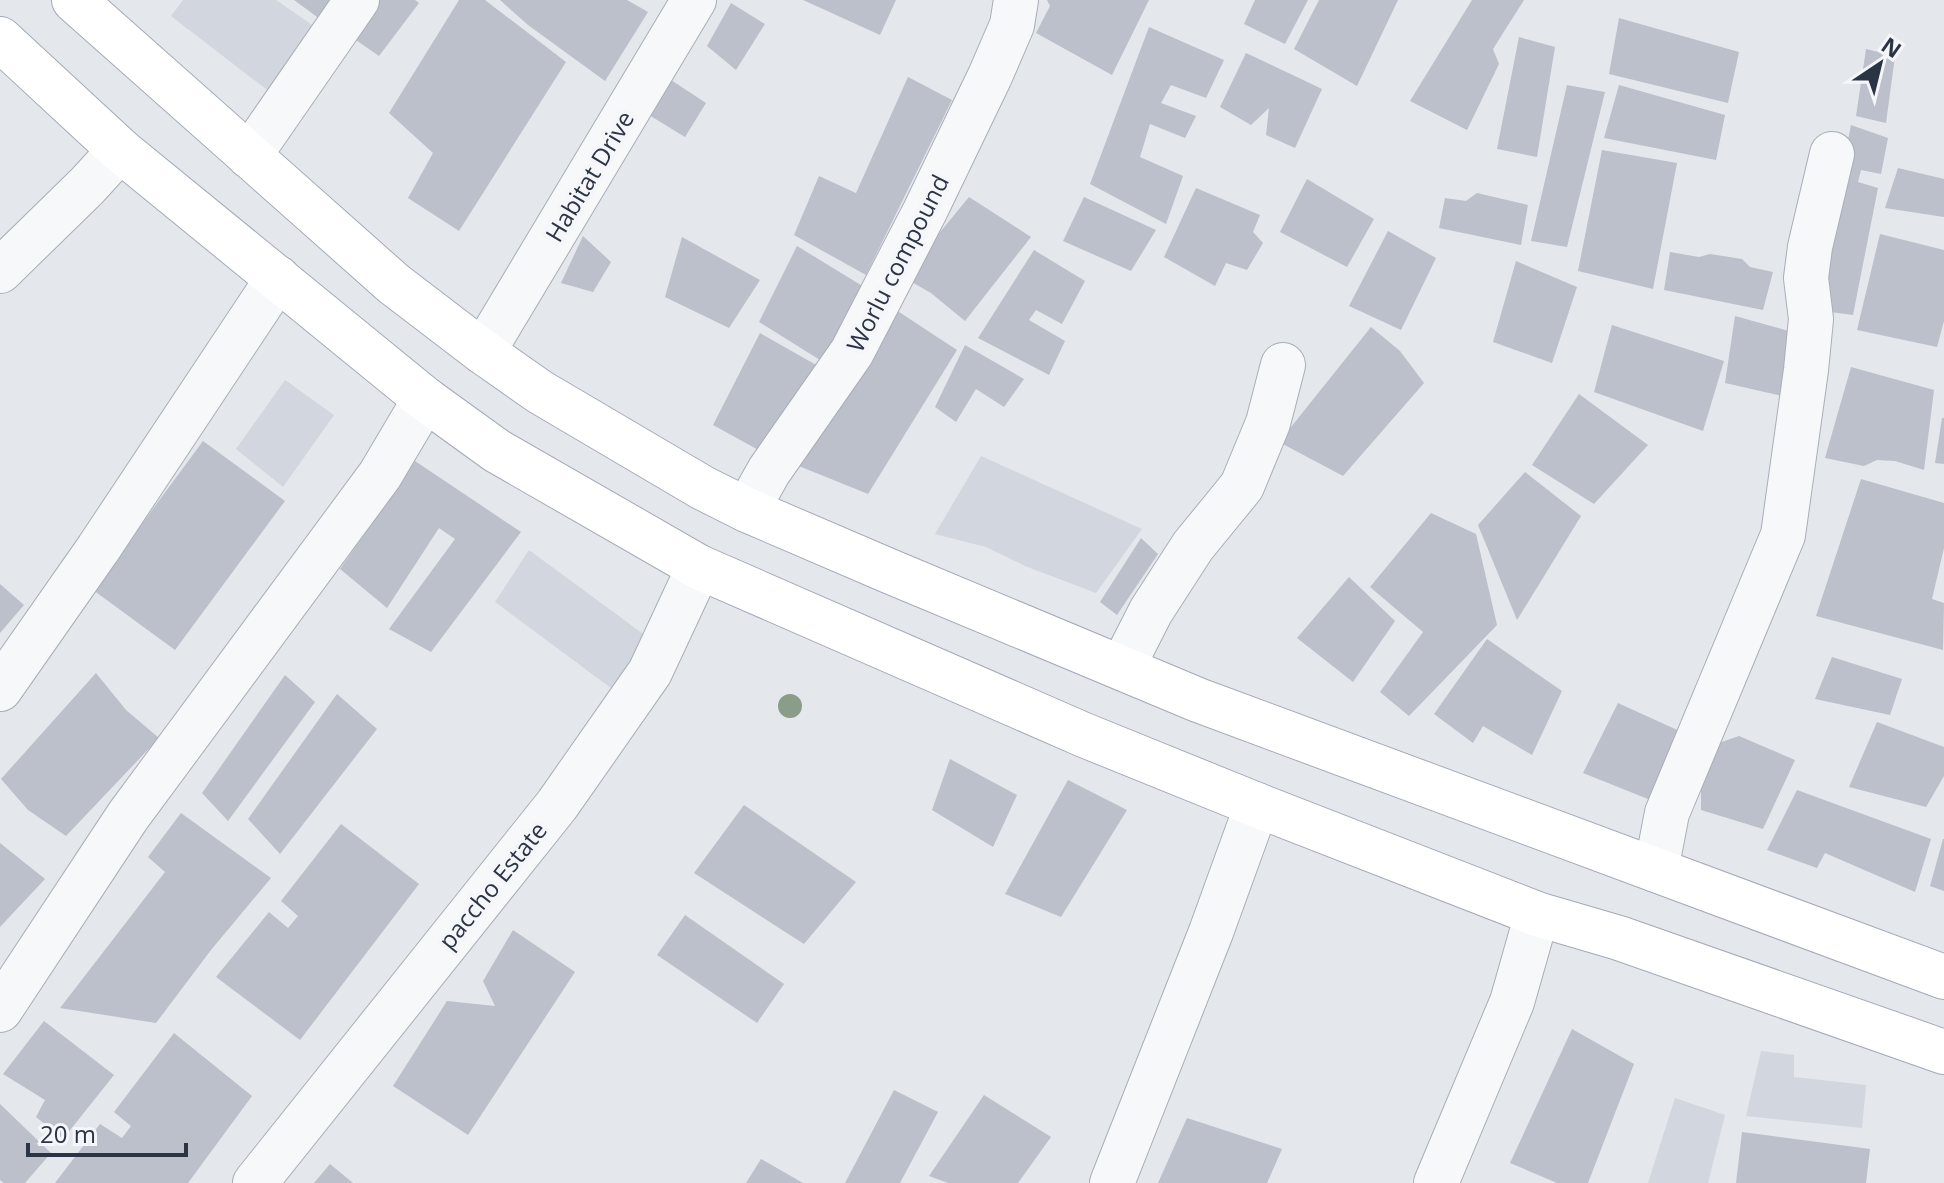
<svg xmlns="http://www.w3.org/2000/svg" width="1944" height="1183" font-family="'Open Sans',sans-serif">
<rect width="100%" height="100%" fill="#e4e7ec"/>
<g fill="#d2d6de">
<polygon points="183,0 276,0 321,31 275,96 171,16"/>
<polygon points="285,380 334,415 283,487 236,449"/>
<polygon points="981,456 1142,529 1096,593 1025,566 986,547 935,534"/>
<polygon points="529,550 650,639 611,688 495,602"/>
<polygon points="1761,1051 1794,1055 1794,1077 1866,1085 1862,1128 1746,1116"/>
<polygon points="1675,1098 1725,1115 1708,1183 1648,1183"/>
</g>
<g fill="#bbc0ca">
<polygon points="294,0 340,0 324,22"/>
<polygon points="366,0 415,0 419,3 379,56 343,31"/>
<polygon points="459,0 485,0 566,62 459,231 408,198 433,153 389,113"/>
<polygon points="500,0 627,0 648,12 605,81 528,25"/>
<polygon points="803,0 896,0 880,35"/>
<polygon points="1047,0 1149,0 1112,75 1036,33 1050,6"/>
<polygon points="1255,0 1308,0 1285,44 1244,24"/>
<polygon points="1319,0 1398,0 1357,86 1294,49"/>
<polygon points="1472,0 1524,0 1493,49 1499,64 1467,130 1410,101"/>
<polygon points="731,3 765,24 736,70 707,46"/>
<polygon points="1619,18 1739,52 1728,103 1609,74"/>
<polygon points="1149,27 1224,60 1206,98 1171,85 1161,103 1196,116 1185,138 1150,124 1140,157 1183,176 1166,224 1090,184"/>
<polygon points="1519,37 1555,47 1537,157 1497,149"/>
<polygon points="1866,49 1895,56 1886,123 1856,116"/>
<polygon points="1246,53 1322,89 1295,148 1266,135 1269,108 1251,125 1220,107"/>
<polygon points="908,77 952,100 866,275 794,235 819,176 856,193"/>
<polygon points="671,80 706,103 685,137 649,115"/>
<polygon points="1567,85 1605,92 1567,247 1531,241"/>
<polygon points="1619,85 1725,115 1716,160 1604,138"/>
<polygon points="1851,125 1888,138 1881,174 1861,170 1858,182 1878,188 1853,315 1815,310"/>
<polygon points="1602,150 1677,163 1653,289 1578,271"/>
<polygon points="1898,168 1944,179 1944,217 1885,208"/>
<polygon points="1307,179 1374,219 1347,267 1280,232"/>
<polygon points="1196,188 1260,215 1253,232 1263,243 1247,270 1226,263 1215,286 1164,257"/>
<polygon points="1477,193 1528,205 1521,245 1439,228 1445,198 1466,201"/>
<polygon points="969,197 1031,237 965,321 931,293 903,277"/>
<polygon points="1084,197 1156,230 1131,271 1063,241"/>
<polygon points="1388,231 1436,258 1401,330 1349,306"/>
<polygon points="1880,234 1944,250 1944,321 1937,347 1857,330"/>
<polygon points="583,236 611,262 593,292 561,283"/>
<polygon points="682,237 760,280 729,328 665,297"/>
<polygon points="797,246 869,290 828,365 759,322"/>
<polygon points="1034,250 1085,281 1062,324 1036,310 1029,320 1065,341 1049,375 978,338"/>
<polygon points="1670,252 1699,257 1710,254 1742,259 1750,267 1773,272 1763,310 1664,290"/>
<polygon points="1516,261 1577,287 1552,363 1493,342"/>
<polygon points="893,308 957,350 868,494 789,462"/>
<polygon points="1735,316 1807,336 1795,399 1725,383"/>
<polygon points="1612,325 1724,361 1703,431 1594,392"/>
<polygon points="1371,327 1400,351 1424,383 1343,476 1279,442"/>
<polygon points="760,333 818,366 764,453 713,425"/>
<polygon points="965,345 1024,379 1004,407 976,389 956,422 935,407"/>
<polygon points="1851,367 1934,390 1924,470 1895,461 1877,460 1864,466 1825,458"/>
<polygon points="1579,394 1648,445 1594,504 1532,465"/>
<polygon points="1942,418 1944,418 1944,464 1935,463"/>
<polygon points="203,441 285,501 175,650 93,590"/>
<polygon points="415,461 521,532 431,652 389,629 455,539 439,528 387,608 340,569"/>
<polygon points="1525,472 1581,516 1517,620 1478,525"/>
<polygon points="1861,479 1944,503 1944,548 1932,599 1944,603 1943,650 1816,616"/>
<polygon points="1431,513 1476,534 1497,625 1409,716 1380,692 1423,632 1370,587"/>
<polygon points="1141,538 1158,554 1117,615 1100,602"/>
<polygon points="1349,577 1395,621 1353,682 1297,638"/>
<polygon points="0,584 24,605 0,633"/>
<polygon points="1487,639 1562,691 1532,755 1483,726 1473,743 1434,714"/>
<polygon points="1832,657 1902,679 1890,715 1815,699"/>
<polygon points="96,673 126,710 159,738 66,836 28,810 1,779"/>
<polygon points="285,675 315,702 228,821 202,793"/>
<polygon points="337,694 377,729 280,854 248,819"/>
<polygon points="1618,703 1686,734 1653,801 1583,773"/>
<polygon points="1877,722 1944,747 1944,776 1926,807 1849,787"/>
<polygon points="1739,736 1795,760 1763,829 1701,810 1701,775 1716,744"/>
<polygon points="950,759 1017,795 993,847 932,810"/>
<polygon points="1068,780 1127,810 1061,917 1005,894"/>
<polygon points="1797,790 1931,839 1915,892 1825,853 1817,868 1767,850"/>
<polygon points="744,805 856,882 804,944 694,873"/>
<polygon points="181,813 271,878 211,950 156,1023 60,1008 165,872 148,857"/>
<polygon points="341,824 419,884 300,1040 216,977 269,912 288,928 298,916 281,901"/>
<polygon points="1943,839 1944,839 1944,891 1930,886"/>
<polygon points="0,843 45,879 0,927"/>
<polygon points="685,915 784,984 757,1023 657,955"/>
<polygon points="513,930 575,972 468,1135 393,1086 447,1001 495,1006 483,981"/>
<polygon points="44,1021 114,1075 63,1139 36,1117 45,1100 3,1074"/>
<polygon points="1572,1029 1634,1064 1588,1183 1557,1183 1510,1163"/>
<polygon points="174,1033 252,1096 188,1183 55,1183 100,1124 122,1138 131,1126 114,1112"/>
<polygon points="894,1090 938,1112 900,1183 845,1183"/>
<polygon points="984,1095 1051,1137 1018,1183 948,1183 929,1176"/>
<polygon points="0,1104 51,1153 25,1183 4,1183 0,1180"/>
<polygon points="1187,1118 1282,1149 1267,1183 1158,1183"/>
<polygon points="1742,1132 1870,1149 1866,1183 1736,1183"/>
<polygon points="761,1159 803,1183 746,1183"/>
<polygon points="330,1164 353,1183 314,1183"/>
</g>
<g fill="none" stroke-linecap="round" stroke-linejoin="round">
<g stroke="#a9aeb7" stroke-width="46">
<g id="minor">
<polyline points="249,156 357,0"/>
<polyline points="0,271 87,186 120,150"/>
<polyline points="483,352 694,0"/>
<polyline points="747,510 769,471 852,352 925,211 990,76 1012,25 1016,0"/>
<polyline points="1122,668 1151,611 1193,546 1242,486 1268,423 1283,365"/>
<polyline points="0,689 98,549 278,278"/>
<polyline points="1656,870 1667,813 1783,535 1806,370 1811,319 1806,278 1810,247 1832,154"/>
<polyline points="0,1010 128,816 380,475 425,399"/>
<polyline points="255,1183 557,805 650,672 699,567"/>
<polyline points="1112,1183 1211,932 1257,805"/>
<polyline points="1436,1183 1512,1002 1537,914"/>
</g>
</g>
<g stroke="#a3abb8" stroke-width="46">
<g id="major">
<polyline points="74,0 394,284 483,352 540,392 703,488 747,510 889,571 1198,700 1944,977"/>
<polyline points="0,39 120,150 425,399 497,451 699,567 1084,735 1257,805 1537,914 1619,938 1944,1052"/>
</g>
</g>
<use href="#minor" stroke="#f7f8fa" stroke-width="44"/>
<use href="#major" stroke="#fff" stroke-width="44"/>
</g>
<circle fill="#899d89" cx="790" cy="706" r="12"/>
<g text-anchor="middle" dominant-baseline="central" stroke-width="8" stroke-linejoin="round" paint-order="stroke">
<g font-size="24" fill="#2b3445" stroke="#f4f6f9">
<text transform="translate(589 176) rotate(-59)">Habitat Drive</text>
<text transform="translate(897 263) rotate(-63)">Worlu compound</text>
<text transform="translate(492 885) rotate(-51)">paccho Estate</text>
</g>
</g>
<g transform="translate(1880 64) rotate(35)" stroke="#f4f6f9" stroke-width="6" paint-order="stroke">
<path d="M0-6L14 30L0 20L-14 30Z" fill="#2b3445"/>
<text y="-12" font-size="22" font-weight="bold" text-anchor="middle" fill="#2b3445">N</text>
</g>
<path d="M28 1143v12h158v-12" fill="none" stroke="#2b3445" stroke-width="4"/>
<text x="40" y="1143" font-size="24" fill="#2b3445" stroke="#f4f6f9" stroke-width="6" paint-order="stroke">20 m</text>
</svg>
